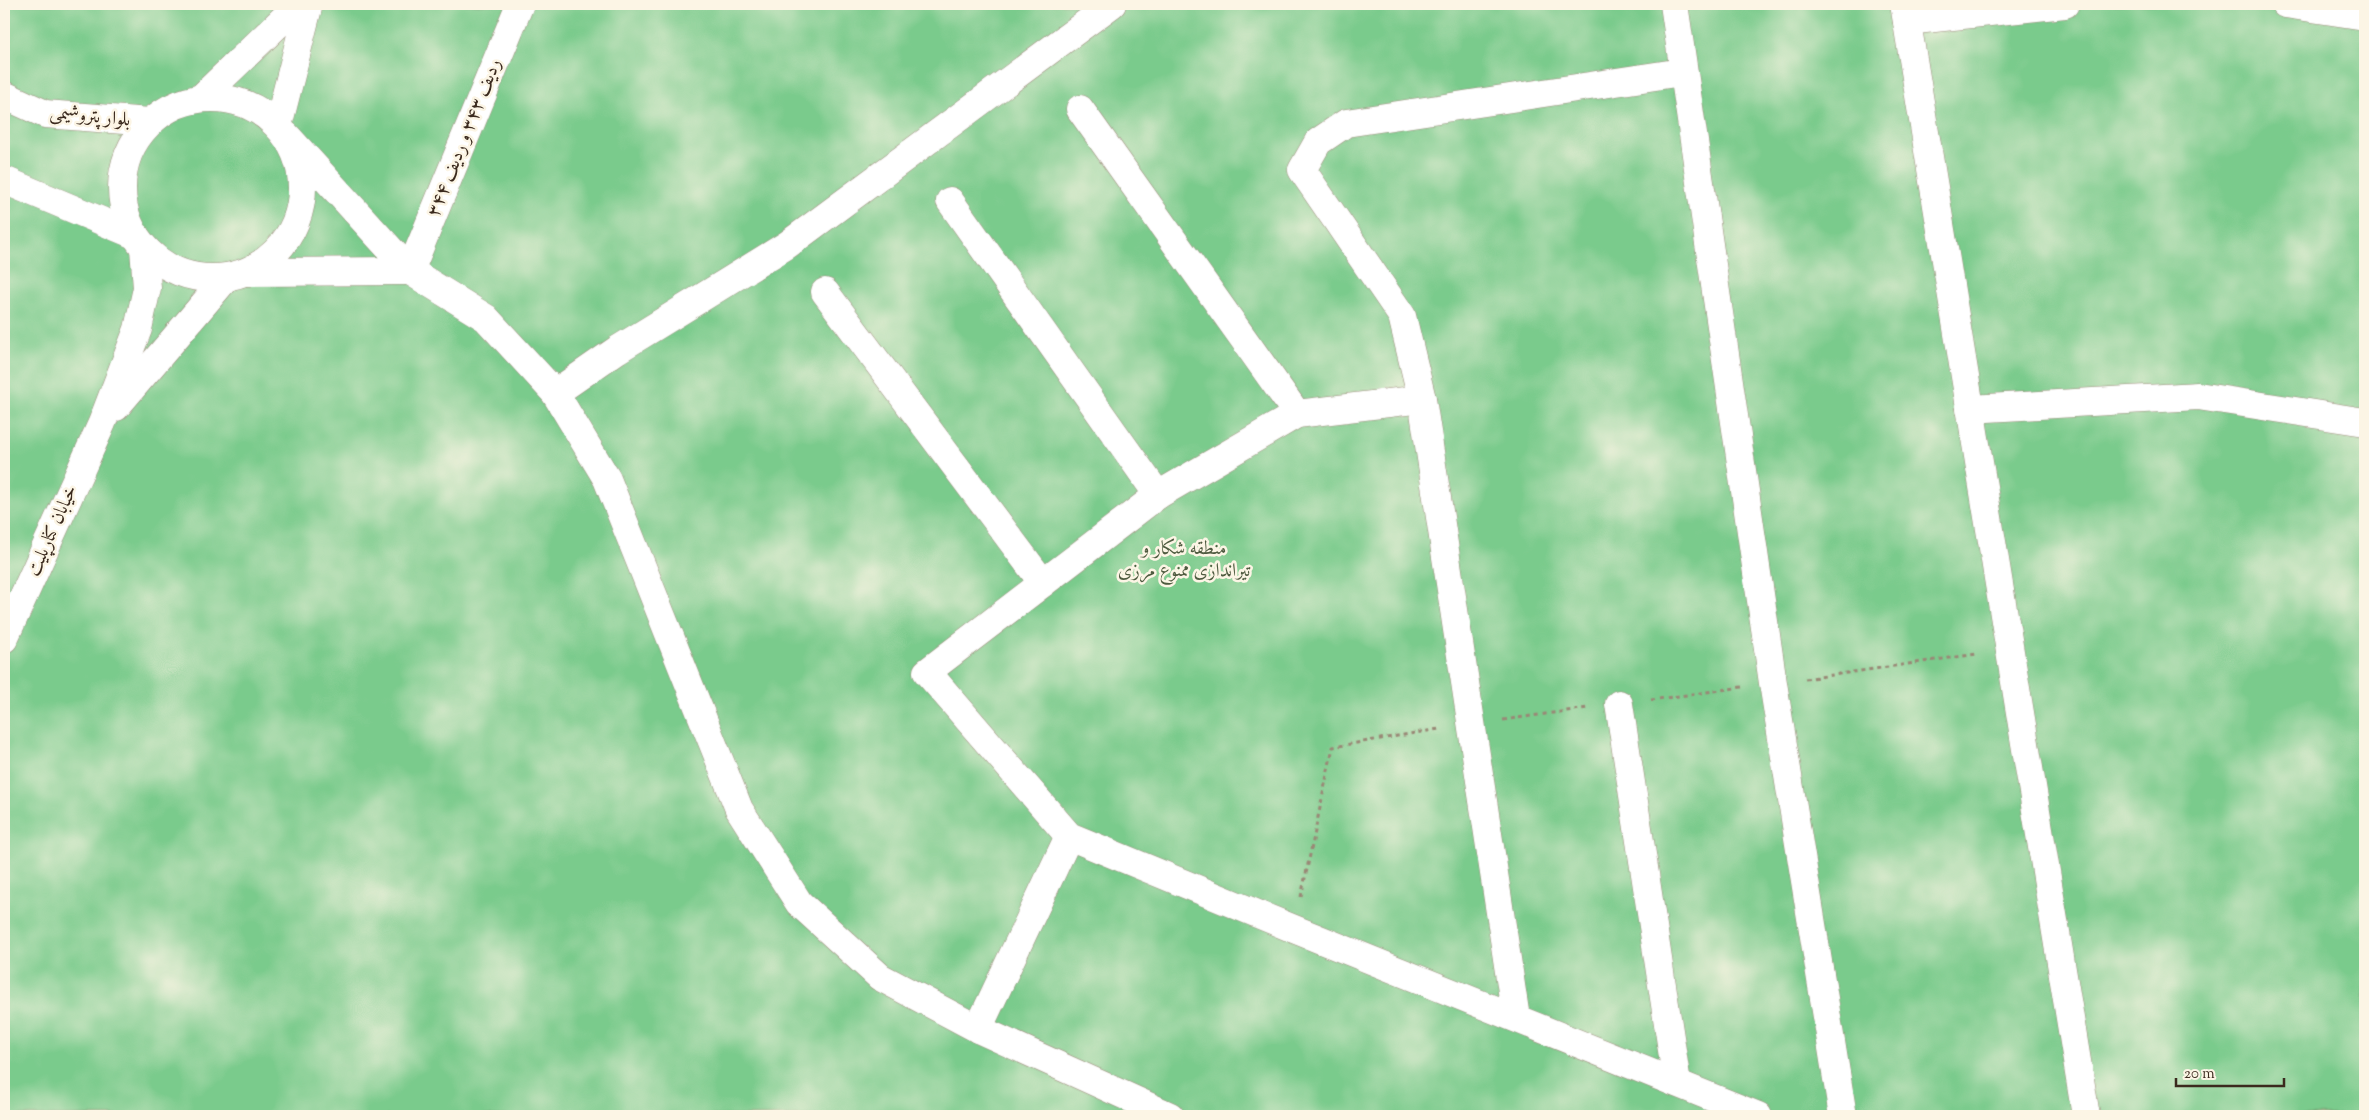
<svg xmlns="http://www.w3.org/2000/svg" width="2369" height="1120" font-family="'Sorts Mill Goudy',Amiri,serif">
<rect width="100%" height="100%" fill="#fcf5e5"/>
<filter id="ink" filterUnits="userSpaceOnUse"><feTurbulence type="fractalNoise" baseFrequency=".02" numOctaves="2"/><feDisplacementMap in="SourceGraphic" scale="10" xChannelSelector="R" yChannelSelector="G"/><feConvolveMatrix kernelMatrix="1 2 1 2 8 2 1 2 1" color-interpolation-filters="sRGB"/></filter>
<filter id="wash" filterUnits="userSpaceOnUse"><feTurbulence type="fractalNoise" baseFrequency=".0096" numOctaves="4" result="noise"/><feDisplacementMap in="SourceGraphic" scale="20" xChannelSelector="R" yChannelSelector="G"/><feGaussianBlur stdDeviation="1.12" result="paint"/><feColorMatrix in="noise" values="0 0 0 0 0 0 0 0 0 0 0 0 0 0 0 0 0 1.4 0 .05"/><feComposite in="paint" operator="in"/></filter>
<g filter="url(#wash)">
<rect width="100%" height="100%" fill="#f7e7ce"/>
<rect fill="#7acb8c" stroke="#5a7a55" x="4" y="4" width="2361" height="1112"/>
</g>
<g filter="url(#ink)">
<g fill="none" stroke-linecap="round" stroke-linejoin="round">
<g stroke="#998876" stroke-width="29">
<g id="minor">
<polyline points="1674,4 1773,683 1843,1116"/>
<polyline points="1904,4 2086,1116"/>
<polyline points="2285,4 2365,16"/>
<polyline points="1907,21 2065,4"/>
<polyline points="1080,109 1297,414"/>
<polyline points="950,201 1158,495"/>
<polyline points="410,271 520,4"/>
<polyline points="825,292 1043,583"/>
<polyline points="555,393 617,350 787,245 1112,4"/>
<polyline points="1422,399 1402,316 1302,170 1318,142 1346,123 1682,72"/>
<polyline points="1970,409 2198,396 2365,422"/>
<polyline points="1619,704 1677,1083"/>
<polyline points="1516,1018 1422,399 1297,414 1158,495 927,672 1069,836 1294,929 1758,1116"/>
<polyline points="978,1029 1069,836"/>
</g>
</g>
<g stroke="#998876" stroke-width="29">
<g id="major">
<polyline points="4,95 45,114 150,122"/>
<polyline points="201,98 299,4"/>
<circle cx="212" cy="188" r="90"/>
<polyline points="278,126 309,4"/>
<polyline points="286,135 410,271 486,318 555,393 607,479 739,809 799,903 880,977 978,1029 1170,1116"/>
<polyline points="4,180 135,235"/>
<polyline points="248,272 410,271"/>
<polyline points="116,407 226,278"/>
<polyline points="4,639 102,423 138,329 147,288 144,248"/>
</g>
</g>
<g stroke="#998876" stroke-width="3" stroke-dasharray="4 4" stroke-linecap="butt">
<polyline points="1805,679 1977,654"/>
<polyline points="1651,700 1742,687"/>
<polyline points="1503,720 1588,708"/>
<polyline points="1301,897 1333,747 1439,729"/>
</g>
<use href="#minor" stroke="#fff" stroke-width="28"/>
<use href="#major" stroke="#fff" stroke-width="28"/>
</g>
</g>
<g text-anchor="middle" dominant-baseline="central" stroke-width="5" stroke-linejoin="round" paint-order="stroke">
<g font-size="19" fill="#3b2a1e" stroke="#fcf5e5">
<text transform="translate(90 117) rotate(6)">بلوار پتروشیمی</text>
<text transform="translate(465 138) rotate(-68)">ردیف ۳۴۳ و ردیف ۳۴۴</text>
<text transform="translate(53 531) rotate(-66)">خیابان کنارپلیت</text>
</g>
<g font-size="19" fill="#4e5a3f" stroke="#fcf5e5">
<text x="1184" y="549">منطقه شکار و<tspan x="1184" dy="22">تیراندازی ممنوع مرزی</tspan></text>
</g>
</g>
<rect width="2369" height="1120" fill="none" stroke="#fcf5e5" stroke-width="20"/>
<path d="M2176 1078v8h108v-8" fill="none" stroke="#3b2a1e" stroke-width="2.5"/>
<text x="2184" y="1078" font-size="15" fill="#3b2a1e" stroke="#fcf5e5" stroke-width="4" paint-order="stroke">20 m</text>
</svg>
